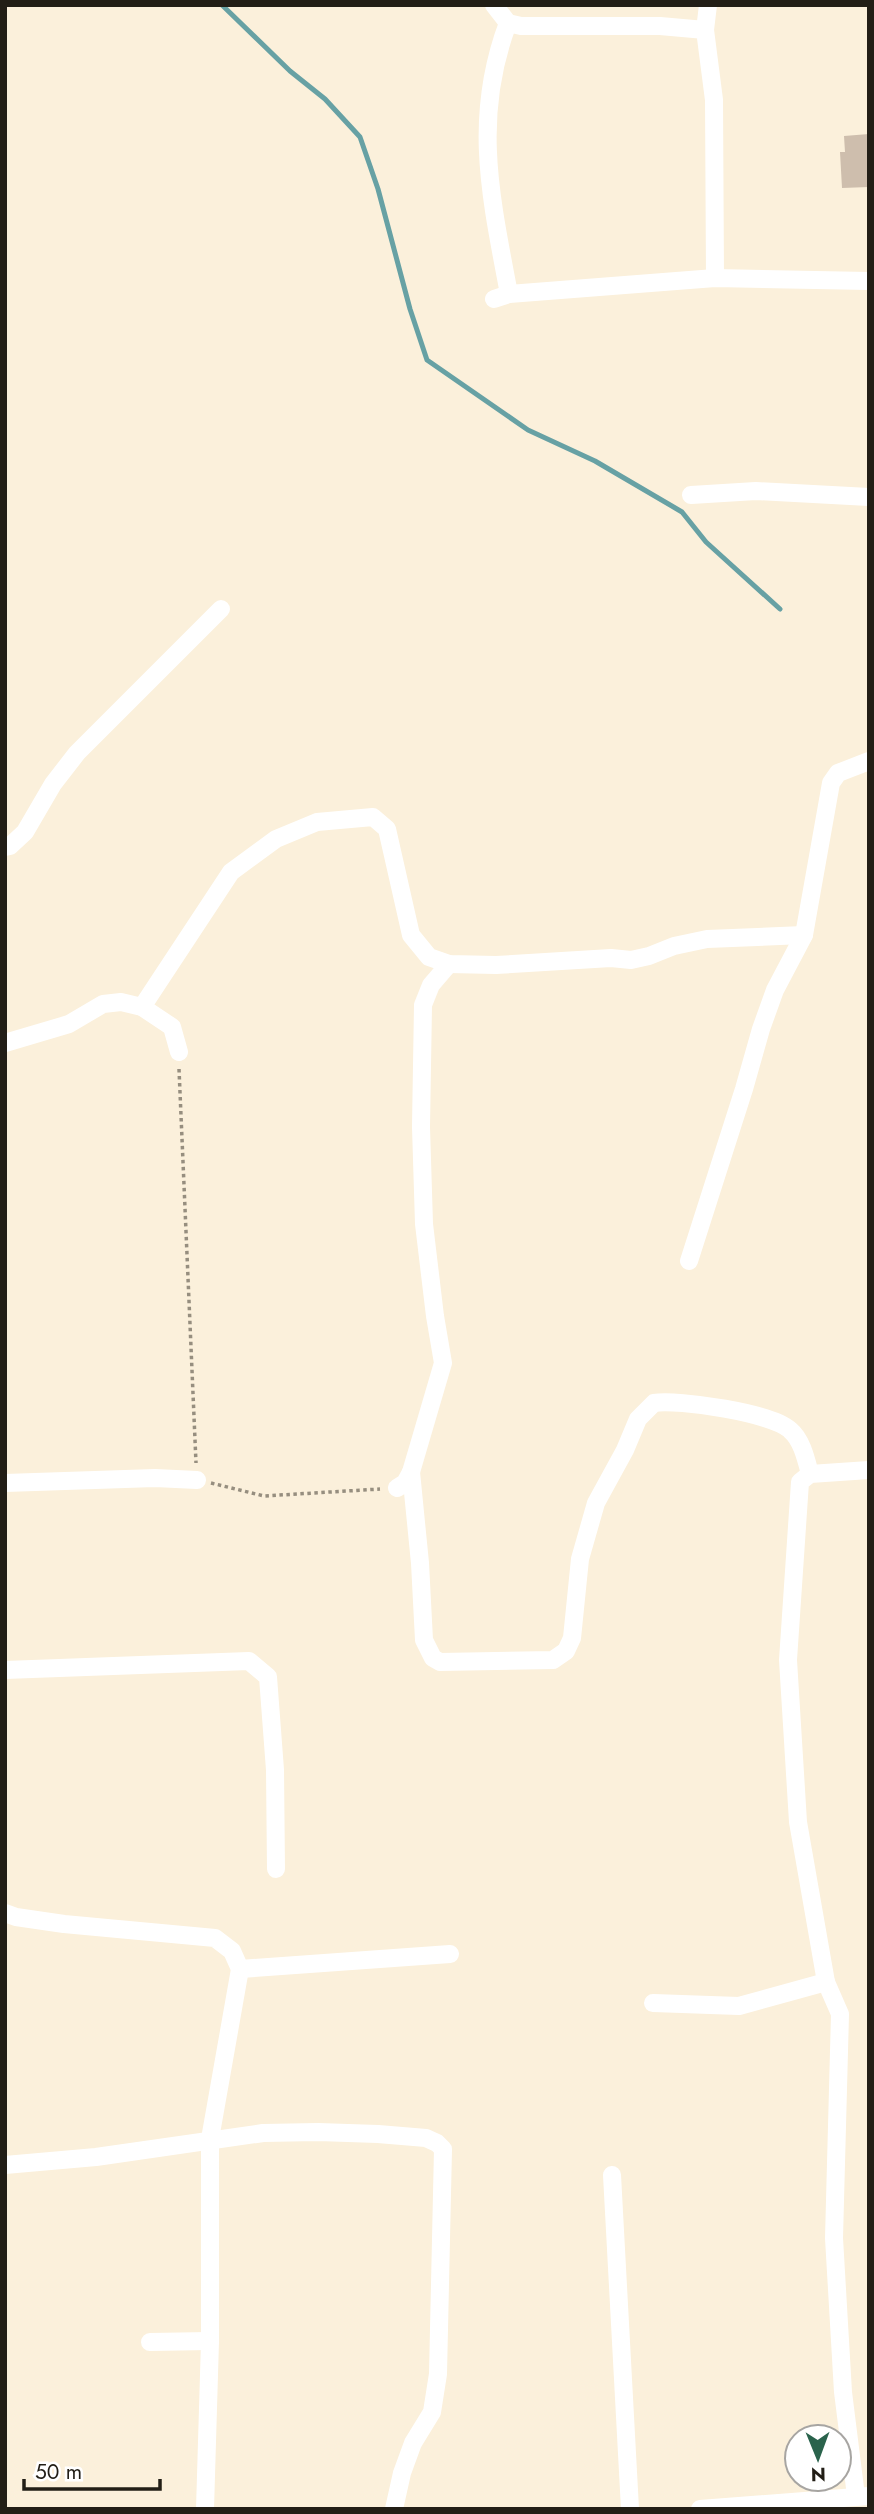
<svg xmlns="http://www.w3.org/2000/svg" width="874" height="2514" font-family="Jost,sans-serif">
<rect width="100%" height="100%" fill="#fbf0db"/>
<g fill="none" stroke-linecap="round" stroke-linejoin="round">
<polyline stroke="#67a1a4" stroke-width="5" points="222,5 290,71 325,99 360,137 378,189 410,309 427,360 528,430 595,461 682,512 706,542 780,609"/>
</g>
<polygon fill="#cebead" points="869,134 869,187 842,188 840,152 845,152 844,136"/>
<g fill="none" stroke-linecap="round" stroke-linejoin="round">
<g stroke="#968e7f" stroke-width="3.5" stroke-dasharray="3.5 3.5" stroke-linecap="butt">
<polyline points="179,1069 196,1463"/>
<polyline points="211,1483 264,1496 380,1489"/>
</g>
<g stroke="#fff" stroke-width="18">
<polyline points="494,5 508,23 521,26 660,26 705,30 708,5"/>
<path d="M508 23C472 118 491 198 509 294"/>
<polyline points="705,30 714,100 715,278"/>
<polyline points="494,299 509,294 715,278 869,281"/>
<polyline points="691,495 756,491 869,497"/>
<polyline points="5,847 10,846 25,832 53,784 77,753 221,609"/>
<polyline points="142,1007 231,872 276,839 317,822 373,817 387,829 411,935 429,957 449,964 496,965 611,958 631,960 649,956 674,946 707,939 804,935"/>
<polyline points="5,1043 69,1024 103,1004 121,1002 142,1007 172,1027 179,1052"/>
<polyline points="689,1261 744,1089 761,1029 775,990 804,935 831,783 838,773 869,761"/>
<path d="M411 1472 420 1563 424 1640 433 1658 440 1662 553 1660 566 1651 572 1638 580 1559 596 1503 625 1450 638 1419 654 1403C678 1399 773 1413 790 1430 802 1440 806 1459 810 1474"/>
<polyline points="5,1483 155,1478 197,1480"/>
<polyline points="397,1488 405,1483 411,1472 443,1363 435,1316 424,1224 421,1127 423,1005 431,985 449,964"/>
<polyline points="5,1670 249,1661 268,1677 275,1770 276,1869"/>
<polyline points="5,1913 16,1917 64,1924 215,1938 232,1951 240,1969 210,2139 210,2341 205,2509"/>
<polyline points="240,1969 450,1954"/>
<polyline points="653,2003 739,2006 826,1982"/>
<polyline points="5,2165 96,2157 263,2133 318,2132 378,2134 426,2138 437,2143 443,2149 438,2374 432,2412 413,2443 402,2473 394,2509"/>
<polyline points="612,2175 630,2509"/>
<polyline points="150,2342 210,2341"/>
<polyline points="856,2496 843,2392 834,2238 840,2014 826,1982 798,1822 788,1660 800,1482 810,1474 869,1470"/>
<polyline points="700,2509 869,2496"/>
</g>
</g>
<rect width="874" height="2514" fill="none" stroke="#221e16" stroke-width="14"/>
<g transform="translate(818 2458) rotate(179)"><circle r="33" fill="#ffffff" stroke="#a7a5a2" stroke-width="2"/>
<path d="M0-5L12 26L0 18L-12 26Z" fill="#2a634c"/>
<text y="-10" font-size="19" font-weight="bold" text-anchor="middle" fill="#221e16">N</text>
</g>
<path d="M24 2479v10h136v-10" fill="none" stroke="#221e16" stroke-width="3.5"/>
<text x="35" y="2479" font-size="21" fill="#221e16" stroke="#ffffff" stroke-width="5" paint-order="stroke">50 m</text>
</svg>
